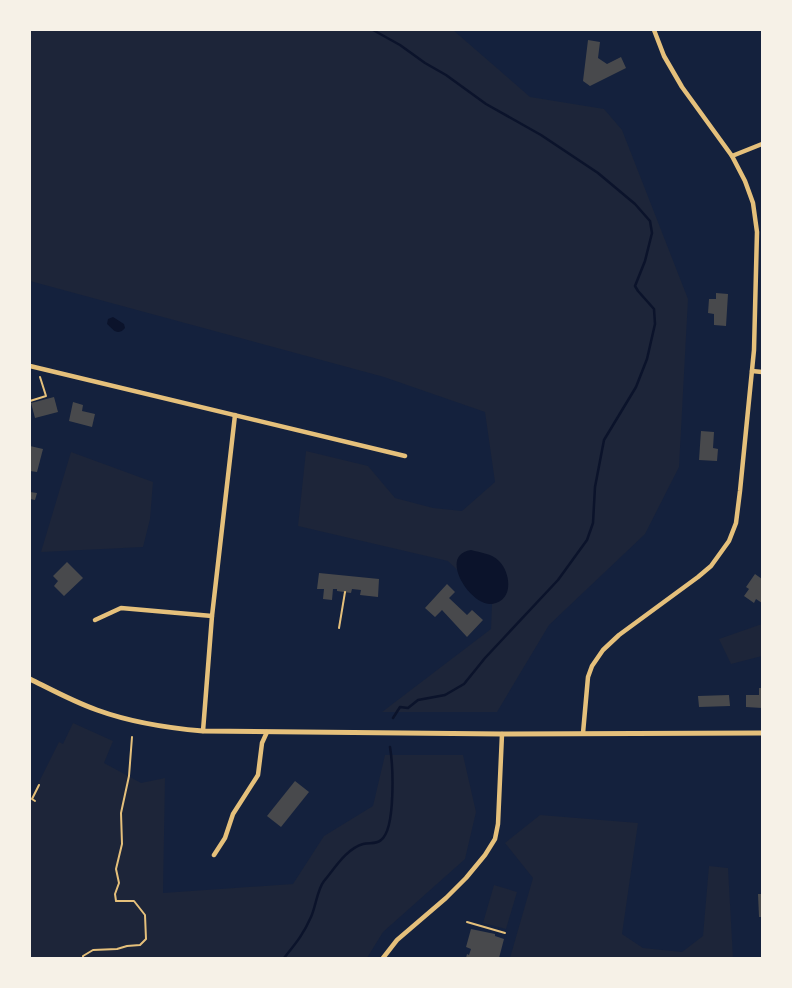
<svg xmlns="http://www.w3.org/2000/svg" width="792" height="988" font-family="Lora,serif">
<rect width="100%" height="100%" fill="#14213d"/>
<g fill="#1d2539">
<polygon points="30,30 453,30 530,97 604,109 622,130 688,299 679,467 645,534 549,625 497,712 382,712 491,629 492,604 448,561 298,526 306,451 368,466 395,498 433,508 462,511 495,482 485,412 384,377 30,281"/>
<polygon points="71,452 153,482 150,519 143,547 41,552"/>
<polygon points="762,624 762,656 731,664 719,639"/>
<polygon points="73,723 113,741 104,763 141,783 165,778 163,893 293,884 324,836 373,806 385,755 463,755 476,812 465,859 383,932 367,958 30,958 30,800 59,742 63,744"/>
<polygon points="540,815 638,823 622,934 643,948 682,952 703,936 709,866 728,868 733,958 510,958 533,878 505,843"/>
<polygon points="494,885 517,892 506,929 483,923"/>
</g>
<g fill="#0b132b">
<path d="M113 317 124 324 125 328C117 337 113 329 107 324L108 319Z"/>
<path d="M471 550C481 553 491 553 499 561 511 573 514 601 492 604 471 607 437 555 471 550Z"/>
</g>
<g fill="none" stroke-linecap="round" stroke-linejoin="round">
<g stroke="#0b132b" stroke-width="2.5">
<polyline points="373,30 400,45 425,63 446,75 486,104 541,135 598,173 635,204 650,221 652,233 645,261 635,286 638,291 654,309 655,324 647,359 636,387 604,440 595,487 593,523 587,540 558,580 485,658 464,684 445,695 418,700 408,708 400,707 393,718"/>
<path d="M284 958C296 943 303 935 311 917 316 906 317 890 324 881 335 868 346 849 363 844 369 842 376 845 381 840 396 829 393 765 390 747"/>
</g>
</g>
<g fill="#48494c">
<polygon points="588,40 600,42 598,58 607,64 621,57 626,68 590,86 583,81"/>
<polygon points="716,293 728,294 726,326 714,325 714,314 708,313 709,299 716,299"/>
<polygon points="54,397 58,412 35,418 31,403"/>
<polygon points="73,402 83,405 82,411 95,414 92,427 69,421"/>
<polygon points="701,431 714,432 713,448 718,449 717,461 699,460"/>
<polygon points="30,446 43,449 37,472 30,471"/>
<polygon points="30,492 37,493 35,500 30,499"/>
<polygon points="67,562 83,578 64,596 54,586 58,581 53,576"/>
<polygon points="319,573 379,579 378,597 360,595 361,590 352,589 351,593 337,591 337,589 333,589 332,600 323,599 324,589 317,589"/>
<polygon points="755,574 762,579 762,603 756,599 754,603 744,596 749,589 746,587"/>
<polygon points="447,584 455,592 449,598 467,615 472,610 483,620 467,637 442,610 435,617 425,608"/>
<polygon points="759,688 762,688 762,708 746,707 746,695 759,695"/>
<polygon points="729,695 730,706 699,707 698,696"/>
<polygon points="295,781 309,792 281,827 267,816"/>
<polygon points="758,894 762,894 762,917 759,917"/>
<polygon points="471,929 495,934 495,936 504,939 499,958 466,958 467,954 469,955 471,949 466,947"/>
</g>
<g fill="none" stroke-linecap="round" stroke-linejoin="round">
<g stroke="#e5c07b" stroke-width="2">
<polyline points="30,401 46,396 40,377"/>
<polyline points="30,408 30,410"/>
<polyline points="339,628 345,592"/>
<polyline points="35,801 32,799 39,785"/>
<polyline points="467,922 505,933"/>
<polyline points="83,958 83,956 93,950 117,949 127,946 140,945 146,939 145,915 134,901 116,901 115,894 119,883 116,869 122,844 121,813 129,776 132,737"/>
</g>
<g stroke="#e5c07b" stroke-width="4.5">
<polyline points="732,156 762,144"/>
<polyline points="30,366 405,456"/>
<polyline points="752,371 762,372"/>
<polyline points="95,620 121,608 212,616"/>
<polyline points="203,731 212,616 235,415"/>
<polyline points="583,733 588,677 592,666 603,650 619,635 698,577 711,566 729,541 736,523 740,491 754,350 757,232 753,203 745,181 732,156 682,87 664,56 654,30"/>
<polyline points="214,855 225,838 233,814 258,775 262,743 267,732"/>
<polyline points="383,958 397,940 446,898 466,878 485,855 495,839 498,824 502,734"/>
</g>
<path stroke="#e5c07b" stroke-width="5" d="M30 679C52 690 74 702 97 710 130 722 167 728 203 731L502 734 762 733"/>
</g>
<rect width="792" height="988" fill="none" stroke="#f6f1e7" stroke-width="62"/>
</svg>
